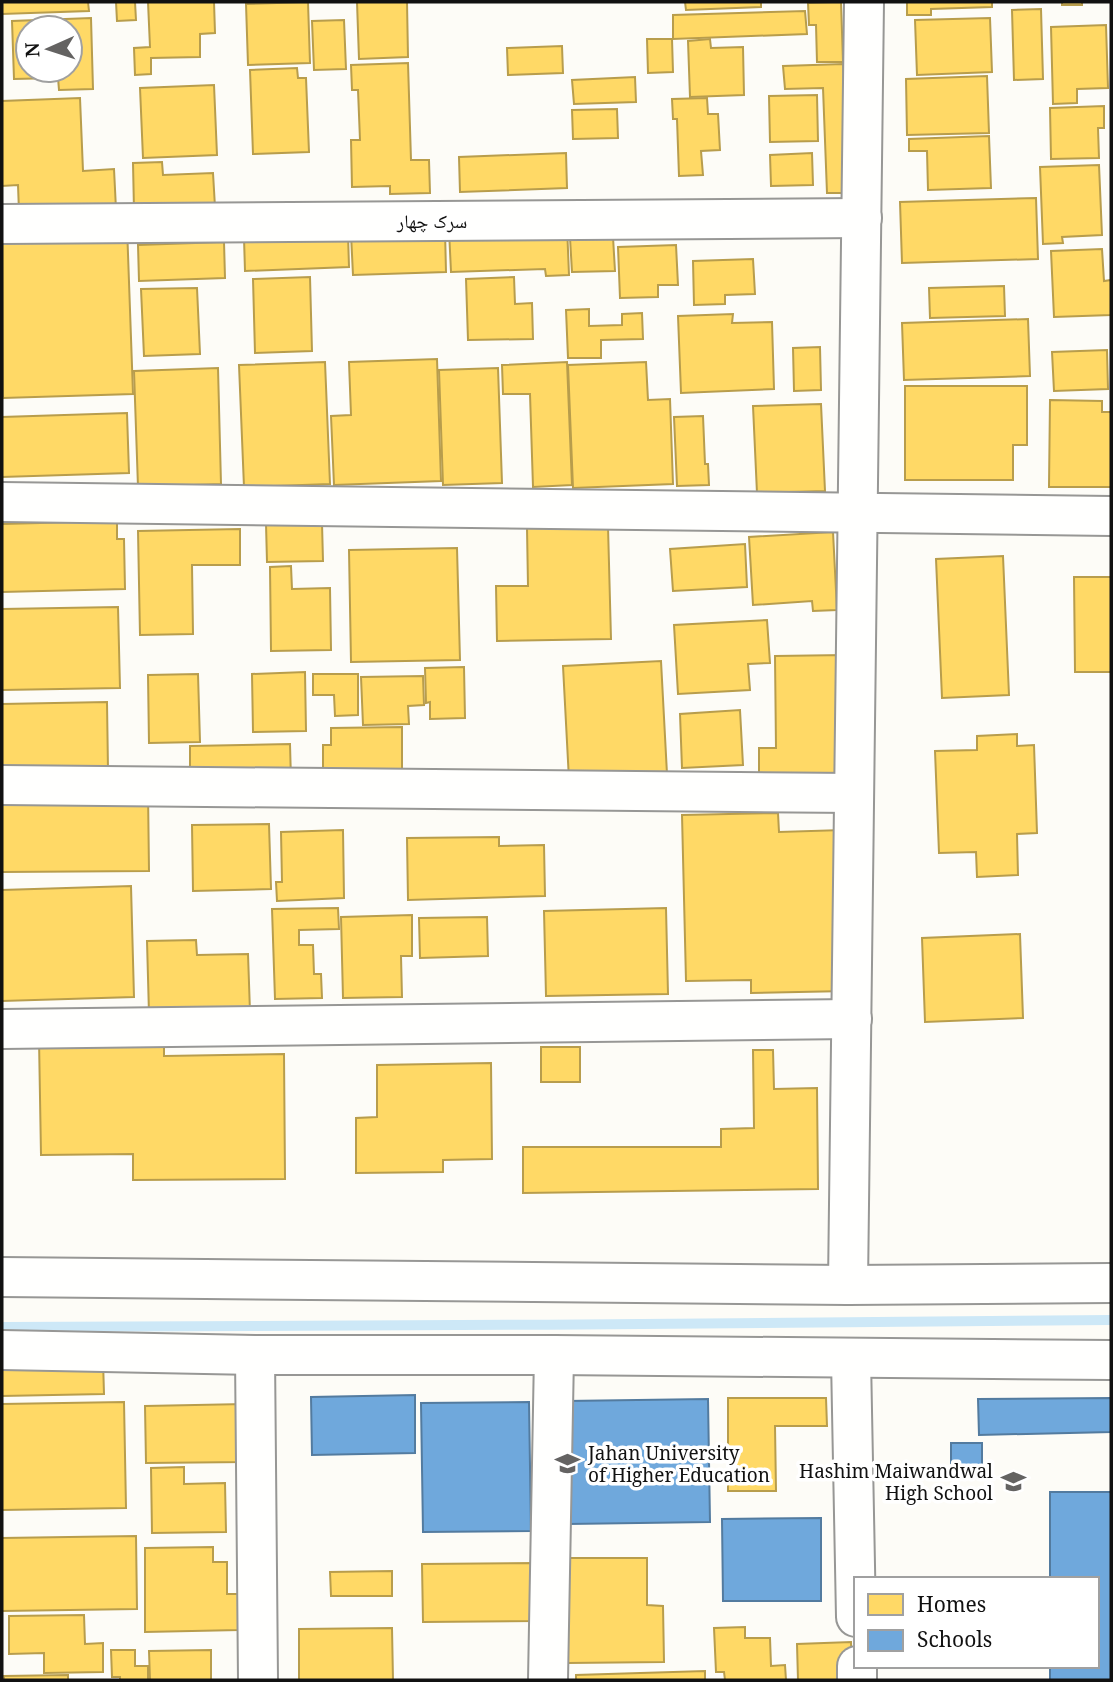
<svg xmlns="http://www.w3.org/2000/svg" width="1113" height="1682" font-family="'Noto Serif','Noto Naskh Arabic',serif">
  <rect width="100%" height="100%" fill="#fdfcf7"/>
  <g fill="#ffd966" stroke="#b89d4c" stroke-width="2" fill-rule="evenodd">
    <path d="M2,2H88L89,11L2,14Z"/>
    <path d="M116,2H135L136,20L117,21Z"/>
    <path d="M148,2H214L215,33L200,34V57L151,58V74L135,75L134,48L150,47Z"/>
    <path d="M308,2L310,63L248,65L246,4Z"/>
    <path d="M357,2H407L408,57L359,59Z"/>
    <path d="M685,2H761V7L686,10Z"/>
    <path d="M841,2L843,62H817L816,25H809L808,3Z"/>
    <path d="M907,2H992V7L931,9V15H907Z"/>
    <rect x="1062" y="2" width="20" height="3"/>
    <path d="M1041,9L1043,79L1014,80L1012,10Z"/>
    <path d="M805,11L807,34L673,39V15Z"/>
    <path d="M91,18L93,89L59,90L58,78L14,79L12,21ZM28,28H70V70H28Z"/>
    <path d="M990,18L992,72L917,75L915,20Z"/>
    <path d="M344,20L346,69L314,70L312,21Z"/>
    <path d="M1106,25L1108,88L1077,89V103L1053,104L1051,27Z"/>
    <path d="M647,39H672L673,72L648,73Z"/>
    <path d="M710,39L711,48L743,47L744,95L690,97L688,41Z"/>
    <path d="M562,46L563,73L508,75L507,48Z"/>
    <path d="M408,63L411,160H429L430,193L390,194V186L352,187L351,140H360L358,90H352L351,65Z"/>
    <path d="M843,64L847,193H827L823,88L785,89L783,66Z"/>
    <path d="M297,68L298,78H306L309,152L253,154L250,70Z"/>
    <path d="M987,76L989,133L907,135L906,79Z"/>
    <path d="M635,77L636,102L574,104L572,80Z"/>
    <path d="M214,85L217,155L143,158L140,88Z"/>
    <path d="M817,95L818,141L770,142L769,96Z"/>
    <path d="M80,98L83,171L114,169L116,209L19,212L18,185L2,186V101Z"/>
    <path d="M707,98L708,114H718L720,150L701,151L703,175L679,176L677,119H673L672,99Z"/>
    <path d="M1104,106V128H1098L1099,158L1051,159L1050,108Z"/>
    <path d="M617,109L618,138L573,139L572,110Z"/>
    <path d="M989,136L991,188L928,190L927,151H909V139Z"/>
    <path d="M566,153L567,188L460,192L459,157Z"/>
    <path d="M812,153L813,185L771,186L770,155Z"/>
    <path d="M162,162L163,175L213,173L215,207L134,210L133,163Z"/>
    <path d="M1099,165L1102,235L1062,237L1063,243L1043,244L1040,167Z"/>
    <path d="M1036,198L1038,259L902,263L900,202Z"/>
    <path d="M127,226L133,394L3,398L2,230Z"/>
    <path d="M567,226L569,275L546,276L545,269L451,272L449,230Z"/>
    <path d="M445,230L446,272L353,275L351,234Z"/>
    <path d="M348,234L349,267L245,271L244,238Z"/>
    <path d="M613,237L615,271L572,272L570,238Z"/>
    <path d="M224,242L225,278L139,281L138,245Z"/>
    <path d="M676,245L678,285H658V297L620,298L618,247Z"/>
    <path d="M1102,249L1104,281L1111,280V315L1054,317L1051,251Z"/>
    <path d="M753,259L755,294L725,295V304L694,305L693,261Z"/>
    <path d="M310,277L312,351L255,353L253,279Z"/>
    <path d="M514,277L515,304L532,303L533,339L468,340L466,279Z"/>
    <path d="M1004,286L1005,316L930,318L929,288Z"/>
    <path d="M197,288L200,354L144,356L141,289Z"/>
    <path d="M589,309V326L622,325V314L642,313L643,339L601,340V358H568L566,310Z"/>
    <path d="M733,314L732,323L772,322L774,389L681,393L678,316Z"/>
    <path d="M1028,319L1030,376L904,380L902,323Z"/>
    <path d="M820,347L821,390L794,391L793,348Z"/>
    <path d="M1107,350L1108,389L1054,391L1052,352Z"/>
    <path d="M437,359L441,481L334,485L331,416L351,415L349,362Z"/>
    <path d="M325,362L330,484L244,487L239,365Z"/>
    <path d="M567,362L572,485L533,487L530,394H503L502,365Z"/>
    <path d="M646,362L648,400L670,399L673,484L573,488L568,365Z"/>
    <path d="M218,368L221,484L138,487L134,371Z"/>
    <path d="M498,368L502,483L443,485L439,370Z"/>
    <path d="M905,386H1027V445H1013V480H905Z"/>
    <path d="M1050,400L1102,401V412H1111V487H1049Z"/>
    <path d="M821,404L825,491L757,493L753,406Z"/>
    <path d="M127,413L129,473L2,477V417Z"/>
    <path d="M703,416L705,464H708L709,485L677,486L674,417Z"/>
    <path d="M117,521V539H124L125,589L2,592V524Z"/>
    <path d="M322,523L323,561L267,562L266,524Z"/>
    <path d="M608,526L611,639L497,641L496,586H528L527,528Z"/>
    <path d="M240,529V565H192L193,634L140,635L138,531Z"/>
    <path d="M833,532L837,610L813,611L812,601L753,605L749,537Z"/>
    <path d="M745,544L747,587L673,591L670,549Z"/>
    <path d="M457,548L460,660L351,662L349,550Z"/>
    <path d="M1003,556L1009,695L942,698L936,559Z"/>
    <path d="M291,566L292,589L330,588L331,650L271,651L270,567Z"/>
    <path d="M1074,577H1111V672H1075Z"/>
    <path d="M118,607L120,688L2,690V609Z"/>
    <path d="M767,620L770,663L748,664L750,690L678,694L674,625Z"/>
    <path d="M845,655L846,778H759V748H776L775,656Z"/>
    <path d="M661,661L667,774L569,780L563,666Z"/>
    <path d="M464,667L465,718L430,719V702L426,703L425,668Z"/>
    <path d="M305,672L306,731L253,732L252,674Z"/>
    <path d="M198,674L200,742L149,743L148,675Z"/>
    <path d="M313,674H358V715L335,716L334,695H313Z"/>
    <path d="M423,676L424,705L408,706L409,724L363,725L361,677Z"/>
    <path d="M107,702L108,770L2,772V704Z"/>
    <path d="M740,710L743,765L682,768L680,714Z"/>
    <path d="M402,727V777L323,778V745H331V728Z"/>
    <path d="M1017,734V746L1034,745L1037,833L1017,834L1018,875L977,877L976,852L939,853L935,751L977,750V736Z"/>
    <path d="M290,744L291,780L190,782V746Z"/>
    <path d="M148,791L149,871L2,872V793Z"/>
    <path d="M778,813L779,832L843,830L847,991L751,993V980L686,981L682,815Z"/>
    <path d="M269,824L271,889L193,891L192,825Z"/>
    <path d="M343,830L344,898L277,901L276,882H282L281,832Z"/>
    <path d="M499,837V846L544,845L545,896L408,900L407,838Z"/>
    <path d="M131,886L134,997L2,1001V890Z"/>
    <path d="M338,908L339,929L299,930V945H313L314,974H321L322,998L275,999L272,909Z"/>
    <path d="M666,908L668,994L546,996L544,911Z"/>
    <path d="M412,915V956H401L402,997L343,998L341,917Z"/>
    <path d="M487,917L488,956L420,958L419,918Z"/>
    <path d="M1020,934L1023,1018L925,1022L922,938Z"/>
    <path d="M196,940L197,955L248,954L250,1012L149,1014L147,941Z"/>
    <path d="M164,1037V1056L284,1054L285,1179L133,1180V1154L41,1155L39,1039Z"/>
    <rect x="541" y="1047" width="39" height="35"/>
    <path d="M753,1050H773L774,1089L817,1088L818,1189L523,1193V1147H721V1129L754,1128Z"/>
    <path d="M491,1063L492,1159L443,1160V1172L356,1173V1118L377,1117V1065Z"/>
    <path d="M103,1360L104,1394L2,1396V1362Z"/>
    <path d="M728,1398H826L827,1426H775L776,1491H728Z"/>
    <path d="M124,1402L126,1508L2,1510V1404Z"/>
    <path d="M245,1404L246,1462L146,1463L145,1406Z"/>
    <path d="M184,1467V1484L225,1483L226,1532L152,1533L151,1468Z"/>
    <path d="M136,1536L137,1609L2,1611V1538Z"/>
    <path d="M213,1547V1562H227V1594H239V1630L145,1632V1548Z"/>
    <path d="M567,1558H647V1605L663,1606L664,1662L568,1663Z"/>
    <path d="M536,1563V1621L423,1622L422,1564Z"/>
    <path d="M392,1571V1596H331L330,1572Z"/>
    <path d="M84,1615L85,1644L103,1643V1672L44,1673V1653L9,1654V1616Z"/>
    <path d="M745,1627V1638H770L771,1666L785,1665L786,1680H725L724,1672H716L714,1628Z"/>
    <path d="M392,1628L393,1680H299V1629Z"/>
    <path d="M851,1642L852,1680H798L797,1644Z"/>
    <path d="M111,1650H135V1666H148V1680H120V1677H112Z"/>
    <path d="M211,1650V1680H150L149,1651Z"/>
    <path d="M705,1671V1680H576V1675Z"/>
    <path d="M68,1675V1680H4V1676Z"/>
  </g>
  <g fill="#6fa8dc" stroke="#537b9f" stroke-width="2">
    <path d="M415,1395V1453L312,1455L311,1397Z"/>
    <path d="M1111,1398V1432L979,1435L978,1399Z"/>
    <path d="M708,1399L710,1522L568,1524L566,1401Z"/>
    <path d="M529,1402L531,1531L423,1532L421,1403Z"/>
    <rect x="951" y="1443" width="31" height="31"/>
    <path d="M1050,1492H1111V1680H1050V1666H1097V1579H1050Z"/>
    <path d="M821,1518V1601H723L722,1519Z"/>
  </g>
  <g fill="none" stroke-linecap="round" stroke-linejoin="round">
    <path stroke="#cde8f7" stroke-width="10" d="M2,1327C372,1328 741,1322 1111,1320"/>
    <defs>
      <g id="street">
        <path d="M2,224L862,218"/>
        <path d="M2,502L1111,516"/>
        <path d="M2,785L854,793"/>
        <path d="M2,1029L852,1019"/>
        <path d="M2,1277L848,1285L1111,1283"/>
        <path d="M848,1285L864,2"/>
        <path d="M2,1350L255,1355H554L1111,1360"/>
        <path d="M255,1355L258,1680"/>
        <path d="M851,1359L856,1617"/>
        <path d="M857,1666V1680"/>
        <path d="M548,1680L554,1355"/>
      </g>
    </defs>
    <use href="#street" stroke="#979795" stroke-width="42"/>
    <use href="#street" stroke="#fffffe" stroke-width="38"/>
  </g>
  <defs>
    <symbol id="university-bare" viewBox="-9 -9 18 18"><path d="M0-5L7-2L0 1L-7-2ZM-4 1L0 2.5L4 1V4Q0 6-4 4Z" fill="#646362" stroke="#fff" stroke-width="2.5" paint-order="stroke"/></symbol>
    <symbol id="school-bare" viewBox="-9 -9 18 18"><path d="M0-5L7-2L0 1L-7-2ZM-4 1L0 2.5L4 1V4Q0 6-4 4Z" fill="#646362" stroke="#fff" stroke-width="2.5" paint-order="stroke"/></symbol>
  </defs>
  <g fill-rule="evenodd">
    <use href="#university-bare" x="550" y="1446" width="35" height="35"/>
    <use href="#school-bare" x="996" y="1464" width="35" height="35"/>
  </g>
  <g text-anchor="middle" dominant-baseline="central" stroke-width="7" stroke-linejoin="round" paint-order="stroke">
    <g font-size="19" fill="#111" stroke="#fff">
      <text x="432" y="221">سرک چهار</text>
    </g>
    <g font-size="19" fill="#111" stroke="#fff" text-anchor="start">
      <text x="588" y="1453">Jahan University<tspan x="588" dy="22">of Higher Education</tspan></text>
      <text x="993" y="1471" text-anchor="end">Hashim Maiwandwal<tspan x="993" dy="22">High School</tspan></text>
    </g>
  </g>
  <rect width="1113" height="1682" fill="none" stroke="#111111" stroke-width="7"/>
  <rect x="854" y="1577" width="245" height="91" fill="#ffffff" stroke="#a0a0a0" stroke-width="2"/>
  <rect x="868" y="1594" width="35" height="21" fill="#ffd966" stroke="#a0a0a0" stroke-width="2"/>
  <text x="917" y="1612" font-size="21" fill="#111111">Homes</text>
  <rect x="868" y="1630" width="35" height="21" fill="#6fa8dc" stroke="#a0a0a0" stroke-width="2"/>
  <text x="917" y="1647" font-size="21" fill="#111111">Schools</text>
  <g transform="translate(49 49) rotate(267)"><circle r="33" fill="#ffffff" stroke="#a0a0a0" stroke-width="2"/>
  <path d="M0-5L12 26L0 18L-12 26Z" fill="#646362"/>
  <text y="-10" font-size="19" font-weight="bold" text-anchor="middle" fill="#111111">N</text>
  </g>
</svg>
